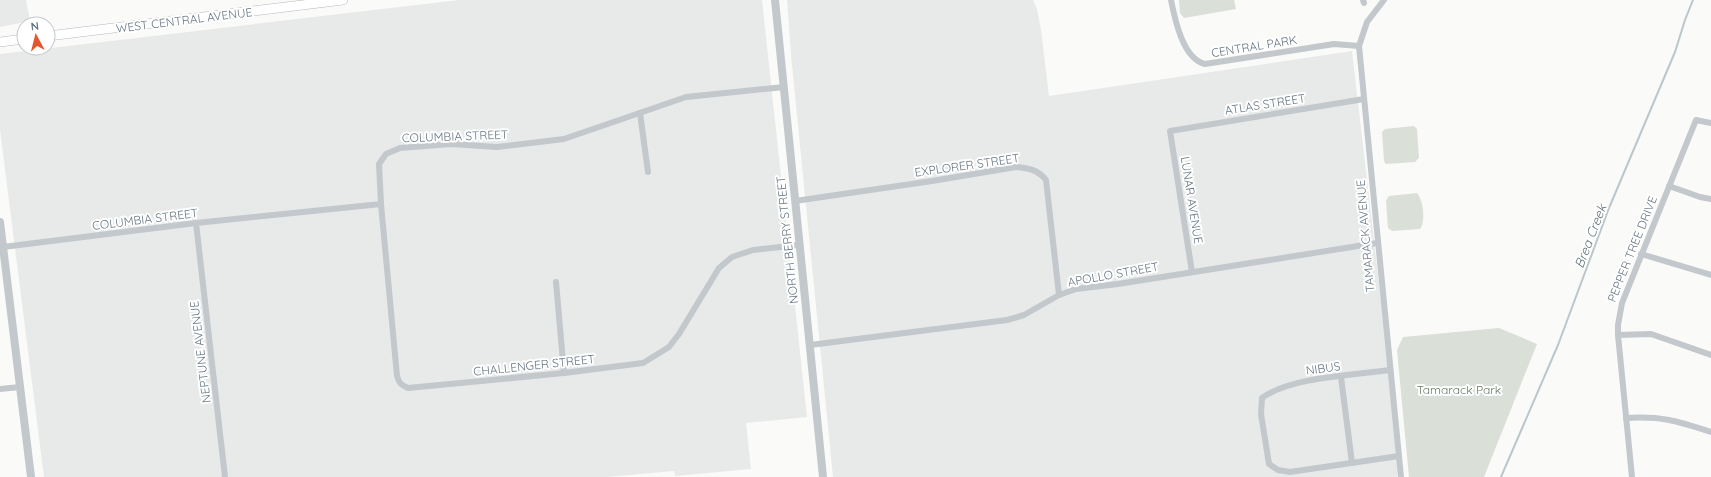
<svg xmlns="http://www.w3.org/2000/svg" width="1711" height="477" font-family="Quicksand,sans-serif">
  <rect width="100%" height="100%" fill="#fafaf8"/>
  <g fill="#e8e9e9">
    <path d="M0,0H26L30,21L0,27Z"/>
    <path d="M459,0H762L807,417L746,423L751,469L675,476L674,471L607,477H44L0,130V54Z"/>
    <path d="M787,0H1033L1037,9L1041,30L1049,96L1352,51L1399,456L1397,477H833L791,55Z"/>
  </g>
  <g fill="#dadfd7">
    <path d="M1179,0H1234L1236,9L1184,18L1180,13Z"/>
    <path d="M1414,126L1417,129L1419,158L1415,162L1386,164L1384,161L1382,132L1385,129Z"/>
    <path d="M1417,193C1423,200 1426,221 1420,229L1392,231L1388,228L1386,201L1389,196Z"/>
    <path d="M1499,328L1537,344L1484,477H1409L1397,350L1403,337Z"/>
  </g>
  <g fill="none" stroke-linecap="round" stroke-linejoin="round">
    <path stroke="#bbc7cb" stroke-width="2" d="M1501,477L1558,345L1609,208L1675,52L1685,20L1693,0"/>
    <defs>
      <g id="secondary">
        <path d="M48,36L343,0"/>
        <path d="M0,42L24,39"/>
      </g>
    </defs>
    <use href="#secondary" stroke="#b3babf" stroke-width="10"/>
    <g stroke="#c3c8cc" stroke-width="6">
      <path d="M1171,0C1175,20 1183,59 1205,64L1334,44L1359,46"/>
      <path d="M1363,0L1364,3"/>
      <path d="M1384,0L1367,22L1359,46L1401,477"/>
      <path d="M640,113L648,172"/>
      <path d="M1669,186L1700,197L1711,199"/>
      <path d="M795,201L932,181L1016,167C1029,168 1038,170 1046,180L1059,295"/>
      <path d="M381,204L397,376C399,383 401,385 408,388L564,373L643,363L669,347L679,334L719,268L732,257L753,250L799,245"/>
      <path d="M196,223L225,477"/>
      <path d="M3,247L196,223L381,204L379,164L386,154L400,148L451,144L497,147L564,139L686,97L784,87"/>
      <path d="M1641,254L1711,275"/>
      <path d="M1192,272L1170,131L1364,99"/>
      <path d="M556,282L564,373"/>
      <path d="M1618,335L1651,334L1711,355"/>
      <path d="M810,345L1007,320L1024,315L1059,295L1076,289L1118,284L1377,243"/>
      <path d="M1390,370C1355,375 1290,377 1262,398L1261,414L1269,464L1278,470L1290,472L1399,456"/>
      <path d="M1341,377L1352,463"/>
      <path d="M0,389L20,387"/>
      <path d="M1626,418C1662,416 1677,421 1711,432"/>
      <path d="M1632,477L1618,335V325L1622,303L1696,120L1711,123"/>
    </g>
    <g stroke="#c3c8cc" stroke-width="8">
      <path d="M775,0L823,477"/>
      <path d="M0,222L31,477"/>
    </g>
    <use href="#secondary" stroke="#fff" stroke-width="9"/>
  </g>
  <g text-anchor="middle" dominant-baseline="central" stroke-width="4" stroke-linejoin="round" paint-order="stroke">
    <g font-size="12" fill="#657683" stroke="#fff">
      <text transform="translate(184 20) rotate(-7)">WEST CENTRAL AVENUE</text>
      <text transform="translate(1254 46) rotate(-9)">CENTRAL PARK</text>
      <text transform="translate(1265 104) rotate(-9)">ATLAS STREET</text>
      <text transform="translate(455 136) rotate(-2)">COLUMBIA STREET</text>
      <text transform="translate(967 165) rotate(-8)">EXPLORER STREET</text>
      <text transform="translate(1192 200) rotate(81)">LUNAR AVENUE</text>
      <text transform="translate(145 219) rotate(-7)">COLUMBIA STREET</text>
      <text transform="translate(1365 236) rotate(-95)">TAMARACK AVENUE</text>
      <text transform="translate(787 240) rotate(-96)">NORTH BERRY STREET</text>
      <text transform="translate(1632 249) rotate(-68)">PEPPER TREE DRIVE</text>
      <text transform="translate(1113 274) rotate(-10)">APOLLO STREET</text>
      <text transform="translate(200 352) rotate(-97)">NEPTUNE AVENUE</text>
      <text transform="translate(534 365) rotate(-6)">CHALLENGER STREET</text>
      <text transform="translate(1323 368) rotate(-8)">NIBUS</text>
    </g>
    <g font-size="12" fill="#687a64" stroke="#fff">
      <text x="1459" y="389">Tamarack Park</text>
    </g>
    <g font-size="13" font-style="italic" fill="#60757c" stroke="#fff">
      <text transform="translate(1590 236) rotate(-69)">Brea Creek</text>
    </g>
  </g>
  <g transform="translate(36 36) rotate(353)"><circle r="19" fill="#ffffff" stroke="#c1c8cd"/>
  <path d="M0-3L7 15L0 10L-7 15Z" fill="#e4572e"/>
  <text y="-6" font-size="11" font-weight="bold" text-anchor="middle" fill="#657683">N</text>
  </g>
</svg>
